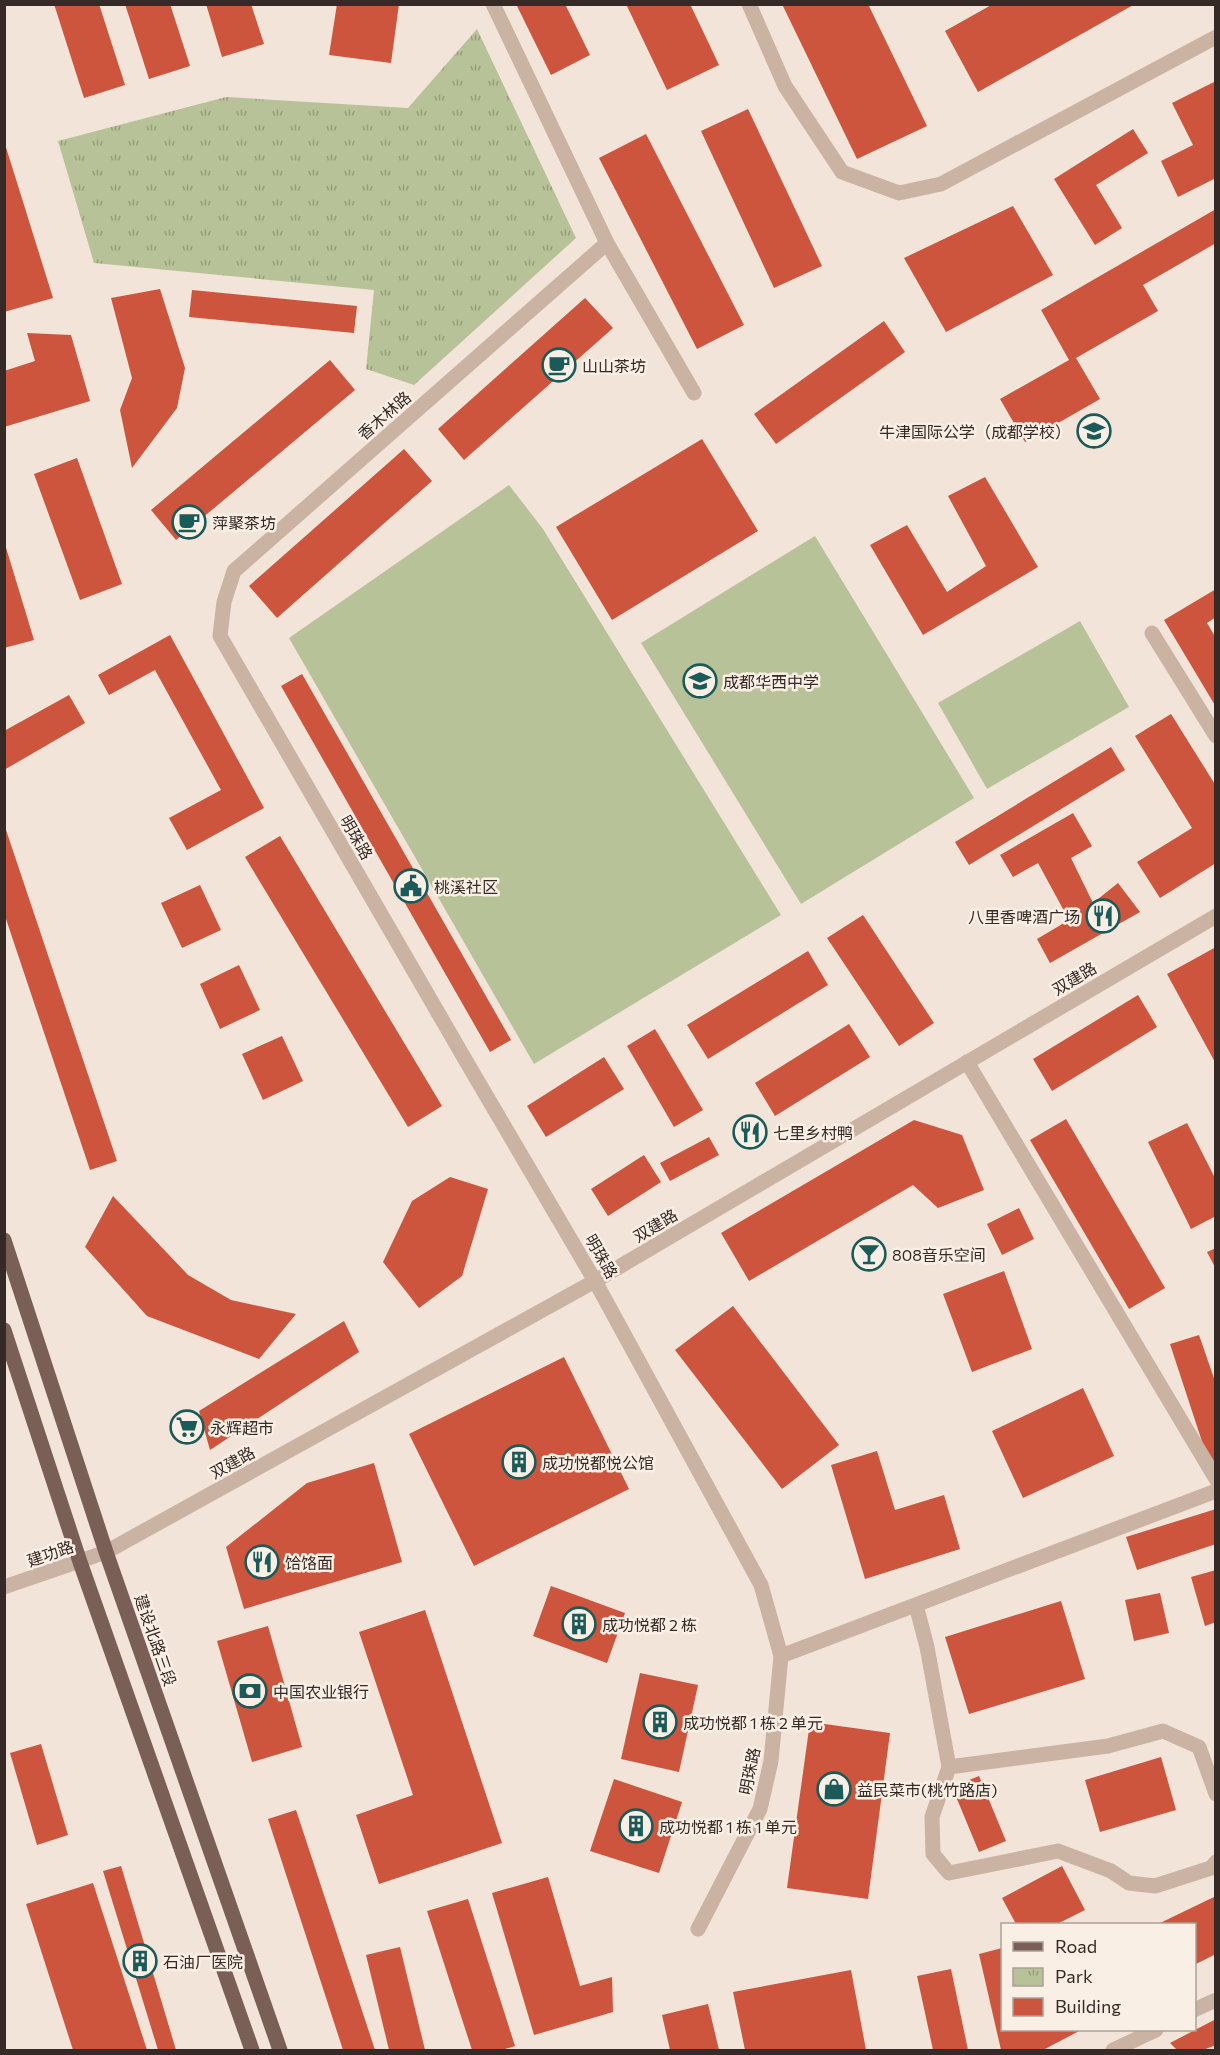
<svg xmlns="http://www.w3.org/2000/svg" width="1220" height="2055" font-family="Commissioner,'Noto Sans SC',sans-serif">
  <defs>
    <pattern id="park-tufts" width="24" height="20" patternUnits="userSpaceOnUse" patternTransform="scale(1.5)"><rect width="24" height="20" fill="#b8c298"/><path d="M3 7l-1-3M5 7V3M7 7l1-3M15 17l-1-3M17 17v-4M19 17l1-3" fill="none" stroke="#969e7c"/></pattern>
  </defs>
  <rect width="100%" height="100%" fill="#f3e4d9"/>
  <path fill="url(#park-tufts)" d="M477,29L576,238L414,385L366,369L374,290L94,263L58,141L226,97L408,108Z"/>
  <g fill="#b8c298">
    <path d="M509,485L543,529L781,915L534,1064L289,638Z"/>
    <path d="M815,536L974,798L801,904L641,643Z"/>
    <path d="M1080,621L1129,707L987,789L938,703Z"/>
  </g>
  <g fill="#cd543d">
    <path d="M54,4H99L125,85L84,98Z"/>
    <path d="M125,4H170L190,66L149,79Z"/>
    <path d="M206,4H251L264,44L222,57Z"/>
    <path d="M337,4H399L391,63L329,55Z"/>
    <path d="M516,4H565L590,55L551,75Z"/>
    <path d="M626,4H690L719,65L667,90Z"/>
    <path d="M782,4H868L927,126L857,159Z"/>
    <path d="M993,4H1135L978,92L945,31Z"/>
    <path d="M1216,81V178L1178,197L1161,161L1193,145L1172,103Z"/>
    <path d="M748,109L822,266L774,288L701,131Z"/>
    <path d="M1133,129L1148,153L1096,185L1122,228L1095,245L1054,179Z"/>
    <path d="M646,134L744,325L697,349L599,158Z"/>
    <path d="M4,141L53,298L4,312Z"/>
    <path d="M1013,206L1053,275L946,332L904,258Z"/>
    <path d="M1216,209V243L1143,285L1158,311L1076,358L1100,399L1025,442L1000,399L1069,360L1041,310Z"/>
    <path d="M160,289L185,368L177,408L132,468L120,410L132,378L111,298Z"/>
    <path d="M192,290L357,306L354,333L189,317Z"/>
    <path d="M585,298L613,328L464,460L438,429Z"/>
    <path d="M884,321L905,352L776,444L754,414Z"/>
    <path d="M27,333L71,335L90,401L4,427V371L35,361Z"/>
    <path d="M330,360L355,390L176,540L151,510Z"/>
    <path d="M702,439L758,531L612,620L556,527Z"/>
    <path d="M404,449L432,481L277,618L249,586Z"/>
    <path d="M77,458L122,584L80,600L34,474Z"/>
    <path d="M985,477L1038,567L923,635L870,545L907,525L947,592L986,566L948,496Z"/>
    <path d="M4,541L34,640L4,648Z"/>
    <path d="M1216,589V617L1207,623L1216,638V707L1164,620Z"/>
    <path d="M170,635L264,808L187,850L169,818L221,790L155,670L109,695L98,675Z"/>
    <path d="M302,674L511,1040L490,1052L281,686Z"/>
    <path d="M69,695L85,723L4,770V731Z"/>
    <path d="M1171,714L1216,786V863L1160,898L1137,862L1192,828L1135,736Z"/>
    <path d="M1111,747L1125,770L969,865L955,842Z"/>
    <path d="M1073,813L1092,846L1071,858L1093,903L1118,883L1140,912L1050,963L1037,939L1069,920L1038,863L1013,877L1000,855Z"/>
    <path d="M4,824L117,1161L90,1170L4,913Z"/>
    <path d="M280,836L442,1106L408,1127L245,857Z"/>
    <path d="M200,885L221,930L182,948L161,903Z"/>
    <path d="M863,915L934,1023L899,1046L827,938Z"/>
    <path d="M1216,947V1064L1167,974Z"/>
    <path d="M808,951L828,985L708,1059L687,1025Z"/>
    <path d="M239,965L260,1010L220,1029L200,984Z"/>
    <path d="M1138,995L1157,1027L1052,1091L1033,1059Z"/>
    <path d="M849,1024L870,1057L775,1116L755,1083Z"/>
    <path d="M655,1029L703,1110L674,1127L627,1046Z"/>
    <path d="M282,1036L303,1081L263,1100L242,1054Z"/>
    <path d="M604,1057L624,1089L546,1137L527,1106Z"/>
    <path d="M1066,1119L1165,1288L1129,1309L1030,1140Z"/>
    <path d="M914,1120L962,1135L984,1190L938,1208L913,1185L749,1281L721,1233Z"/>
    <path d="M1187,1123L1216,1180V1216L1191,1229L1148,1142Z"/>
    <path d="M709,1137L719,1155L670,1181L660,1163Z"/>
    <path d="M644,1155L661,1182L608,1216L591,1189Z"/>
    <path d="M450,1177L488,1189L462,1276L419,1308L383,1262L412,1201Z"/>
    <path d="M113,1196L188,1275L231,1300L296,1314L259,1359L147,1316L85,1247Z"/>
    <path d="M1019,1208L1034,1239L1002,1255L987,1224Z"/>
    <path d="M1216,1248V1269L1207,1252Z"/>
    <path d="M1004,1271L1032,1349L972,1372L943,1294Z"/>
    <path d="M733,1306L839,1445L782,1489L675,1350Z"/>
    <path d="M344,1321L359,1352L210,1450L199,1411Z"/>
    <path d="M1199,1335L1216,1384V1468L1211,1469L1170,1344Z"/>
    <path d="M564,1357L629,1489L474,1566L409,1434Z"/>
    <path d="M1083,1388L1114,1456L1023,1498L992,1431Z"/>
    <path d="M877,1451L895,1510L944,1495L960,1549L865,1579L831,1465Z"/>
    <path d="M374,1463L402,1562L244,1609L226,1547L307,1483Z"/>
    <path d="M1216,1509V1544L1137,1570L1126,1537Z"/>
    <path d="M1216,1570V1622L1205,1626L1191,1577Z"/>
    <path d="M551,1586L625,1613L607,1663L533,1636Z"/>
    <path d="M1160,1593L1169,1633L1134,1641L1125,1600Z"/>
    <path d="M1061,1601L1085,1679L969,1714L945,1637Z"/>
    <path d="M425,1610L502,1843L379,1884L356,1815L413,1795L359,1632Z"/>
    <path d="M268,1626L302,1747L252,1762L217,1641Z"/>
    <path d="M640,1673L698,1685L679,1772L621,1759Z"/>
    <path d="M810,1722L890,1733L868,1899L787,1888Z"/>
    <path d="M41,1744L68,1835L37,1845L10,1753Z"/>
    <path d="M1161,1757L1176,1810L1100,1832L1085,1780Z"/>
    <path d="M979,1776L1006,1841L979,1852L952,1787Z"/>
    <path d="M614,1779L682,1802L659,1873L590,1851Z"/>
    <path d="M296,1810L375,2050H343L268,1819Z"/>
    <path d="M121,1866L176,2050H158L103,1871Z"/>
    <path d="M1062,1866L1085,1910L1057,1924H1016L1002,1898Z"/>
    <path d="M548,1877L580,1986L612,1977L613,2012L534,2035L492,1893Z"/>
    <path d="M93,1883L147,2050H73L26,1904Z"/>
    <path d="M1216,1896V1954L1194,1965V1924H1158Z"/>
    <path d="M468,1899L515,2046L502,2050H472L427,1911Z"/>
    <path d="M400,1947L425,2050H389L366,1955Z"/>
    <path d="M1002,1948V2030H1081L1043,2050H1001L979,1954Z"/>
    <path d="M951,1969L968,2050H933L917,1976Z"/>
    <path d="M851,1970L866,2050H745L733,1992Z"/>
    <path d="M708,2004L719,2050H670L662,2015Z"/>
    <path d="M1216,2019V2045L1203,2050H1177L1170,2043Z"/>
  </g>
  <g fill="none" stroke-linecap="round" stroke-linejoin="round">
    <g stroke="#cbb3a4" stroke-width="15">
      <path d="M493,4L607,243L694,393"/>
      <path d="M749,4L785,86L842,172L899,193L941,184L1216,37"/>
      <path d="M607,243L234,571L224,602L220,636L466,1061L595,1281L761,1585L781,1656L771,1761L760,1809L698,1929"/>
      <path d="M1152,633L1216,736"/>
      <path d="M967,1062L1216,1479"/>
      <path d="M4,1587L106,1552L595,1281L1216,916"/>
      <path d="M916,1605L927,1647L949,1767"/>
      <path d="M781,1656L1216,1491"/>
      <path d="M1216,1794L1199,1747L1163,1731L1108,1746L949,1767L932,1817L933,1854L949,1873L1058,1851L1111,1871L1129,1883L1155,1886L1211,1868L1216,1862"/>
      <path d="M1194,2010L1216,2000"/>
      <path d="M1113,2050L1156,2030"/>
    </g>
    <g stroke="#795f56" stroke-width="15">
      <path d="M4,1240L106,1552L280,2050"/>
      <path d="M4,1330L80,1562L252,2050"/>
    </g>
  </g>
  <defs>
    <symbol id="cafe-ring" viewBox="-11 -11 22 22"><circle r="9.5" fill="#faefe5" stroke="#1a5a59" stroke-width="1.5"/><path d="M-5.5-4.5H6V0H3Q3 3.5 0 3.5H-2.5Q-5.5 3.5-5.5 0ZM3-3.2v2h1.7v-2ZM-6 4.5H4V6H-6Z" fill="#1a5a59"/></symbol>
    <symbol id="school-ring" viewBox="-11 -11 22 22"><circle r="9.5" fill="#faefe5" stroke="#1a5a59" stroke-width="1.5"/><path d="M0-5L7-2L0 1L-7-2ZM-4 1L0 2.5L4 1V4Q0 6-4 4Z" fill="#1a5a59"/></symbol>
    <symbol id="civic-ring" viewBox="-11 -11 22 22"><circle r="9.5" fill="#faefe5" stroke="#1a5a59" stroke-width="1.5"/><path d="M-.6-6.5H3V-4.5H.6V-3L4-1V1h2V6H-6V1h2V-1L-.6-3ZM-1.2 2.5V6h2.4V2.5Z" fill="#1a5a59"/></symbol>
    <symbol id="restaurant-ring" viewBox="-11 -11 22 22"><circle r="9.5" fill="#faefe5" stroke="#1a5a59" stroke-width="1.5"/><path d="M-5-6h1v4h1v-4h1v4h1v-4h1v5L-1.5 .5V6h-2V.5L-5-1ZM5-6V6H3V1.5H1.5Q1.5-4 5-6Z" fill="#1a5a59"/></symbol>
    <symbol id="bar-ring" viewBox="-11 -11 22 22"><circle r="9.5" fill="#faefe5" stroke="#1a5a59" stroke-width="1.5"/><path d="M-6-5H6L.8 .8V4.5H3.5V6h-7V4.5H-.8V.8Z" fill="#1a5a59"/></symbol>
    <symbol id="supermarket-ring" viewBox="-11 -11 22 22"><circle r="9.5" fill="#faefe5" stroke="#1a5a59" stroke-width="1.5"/><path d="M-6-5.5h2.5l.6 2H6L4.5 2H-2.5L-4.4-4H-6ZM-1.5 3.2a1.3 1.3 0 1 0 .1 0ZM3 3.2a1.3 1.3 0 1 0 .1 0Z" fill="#1a5a59"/></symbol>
    <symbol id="building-ring" viewBox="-11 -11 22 22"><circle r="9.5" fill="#faefe5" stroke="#1a5a59" stroke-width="1.5"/><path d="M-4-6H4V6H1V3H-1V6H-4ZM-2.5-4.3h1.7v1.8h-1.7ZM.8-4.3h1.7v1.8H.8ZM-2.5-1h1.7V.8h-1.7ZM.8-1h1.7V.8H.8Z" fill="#1a5a59"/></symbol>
    <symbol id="bank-ring" viewBox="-11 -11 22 22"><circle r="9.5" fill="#faefe5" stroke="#1a5a59" stroke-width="1.5"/><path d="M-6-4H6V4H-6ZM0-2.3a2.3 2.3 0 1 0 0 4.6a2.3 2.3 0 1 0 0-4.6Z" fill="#1a5a59"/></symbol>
    <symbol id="shop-ring" viewBox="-11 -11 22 22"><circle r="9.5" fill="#faefe5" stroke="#1a5a59" stroke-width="1.5"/><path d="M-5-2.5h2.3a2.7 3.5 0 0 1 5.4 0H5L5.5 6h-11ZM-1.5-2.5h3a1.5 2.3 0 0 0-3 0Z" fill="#1a5a59"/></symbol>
  </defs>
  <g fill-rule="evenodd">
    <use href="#cafe-ring" x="540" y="346" width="38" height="38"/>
    <use href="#school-ring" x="1075" y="412" width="38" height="38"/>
    <use href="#cafe-ring" x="170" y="503" width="38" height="38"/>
    <use href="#school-ring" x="681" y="662" width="38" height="38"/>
    <use href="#civic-ring" x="392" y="867" width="38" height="38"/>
    <use href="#restaurant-ring" x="1084" y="897" width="38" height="38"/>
    <use href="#restaurant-ring" x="731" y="1113" width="38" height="38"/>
    <use href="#bar-ring" x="850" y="1235" width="38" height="38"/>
    <use href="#supermarket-ring" x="168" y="1408" width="38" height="38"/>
    <use href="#building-ring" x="500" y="1443" width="38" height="38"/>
    <use href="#restaurant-ring" x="243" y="1543" width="38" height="38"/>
    <use href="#building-ring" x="560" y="1605" width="38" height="38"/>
    <use href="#bank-ring" x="231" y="1672" width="38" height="38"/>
    <use href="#building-ring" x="641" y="1703" width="38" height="38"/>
    <use href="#shop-ring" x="815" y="1770" width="38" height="38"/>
    <use href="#building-ring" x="617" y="1807" width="38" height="38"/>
    <use href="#building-ring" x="121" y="1942" width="38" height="38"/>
  </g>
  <g text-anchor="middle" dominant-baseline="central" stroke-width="5" stroke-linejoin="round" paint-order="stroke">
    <g font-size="16" fill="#362a26" stroke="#faefe5" text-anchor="start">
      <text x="582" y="365">山山茶坊</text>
      <text x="1071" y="431" text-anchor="end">牛津国际公学（成都学校）</text>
      <text x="212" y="522">萍聚茶坊</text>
      <text x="723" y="681">成都华西中学</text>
      <text x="434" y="886">桃溪社区</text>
      <text x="1080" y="916" text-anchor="end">八里香啤酒广场</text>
      <text x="773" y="1132">七里乡村鸭</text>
      <text x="892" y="1254">808音乐空间</text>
      <text x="210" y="1427">永辉超市</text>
      <text x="542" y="1462">成功悦都悦公馆</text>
      <text x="285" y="1562">饸饹面</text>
      <text x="602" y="1624">成功悦都 2 栋</text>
      <text x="273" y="1691">中国农业银行</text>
      <text x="683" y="1722">成功悦都 1 栋 2 单元</text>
      <text x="857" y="1789">益民菜市(桃竹路店)</text>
      <text x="659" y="1826">成功悦都 1 栋 1 单元</text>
      <text x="163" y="1961">石油厂医院</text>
    </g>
    <g font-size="16" fill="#362a26" stroke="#faefe5">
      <text transform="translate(384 415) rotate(-41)">香木林路</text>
      <text transform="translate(357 837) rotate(60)">明珠路</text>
      <text transform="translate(1074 978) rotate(-31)">双建路</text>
      <text transform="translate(655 1225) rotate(-31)">双建路</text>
      <text transform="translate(602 1256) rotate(60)">明珠路</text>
      <text transform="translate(232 1462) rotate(-29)">双建路</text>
      <text transform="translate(50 1553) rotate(-19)">建功路</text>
      <text transform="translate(156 1640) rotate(71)">建设北路三段</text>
      <text transform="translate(749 1771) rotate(-79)">明珠路</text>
    </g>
  </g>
  <rect width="1220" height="2055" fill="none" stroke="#362a26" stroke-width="12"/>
  <rect x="1001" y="1923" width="195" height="108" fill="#faefe5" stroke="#aca099" stroke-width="1.5"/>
  <rect x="1013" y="1942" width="30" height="9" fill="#795f56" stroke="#aca099" stroke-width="1.5"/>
  <text x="1055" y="1953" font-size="18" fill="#362a26">Road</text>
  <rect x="1013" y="1968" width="30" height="18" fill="url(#park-tufts)" stroke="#aca099" stroke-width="1.5"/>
  <text x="1055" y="1983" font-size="18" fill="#362a26">Park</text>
  <rect x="1013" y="1998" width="30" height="18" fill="#cd543d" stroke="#aca099" stroke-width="1.5"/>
  <text x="1055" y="2013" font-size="18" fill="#362a26">Building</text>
</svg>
